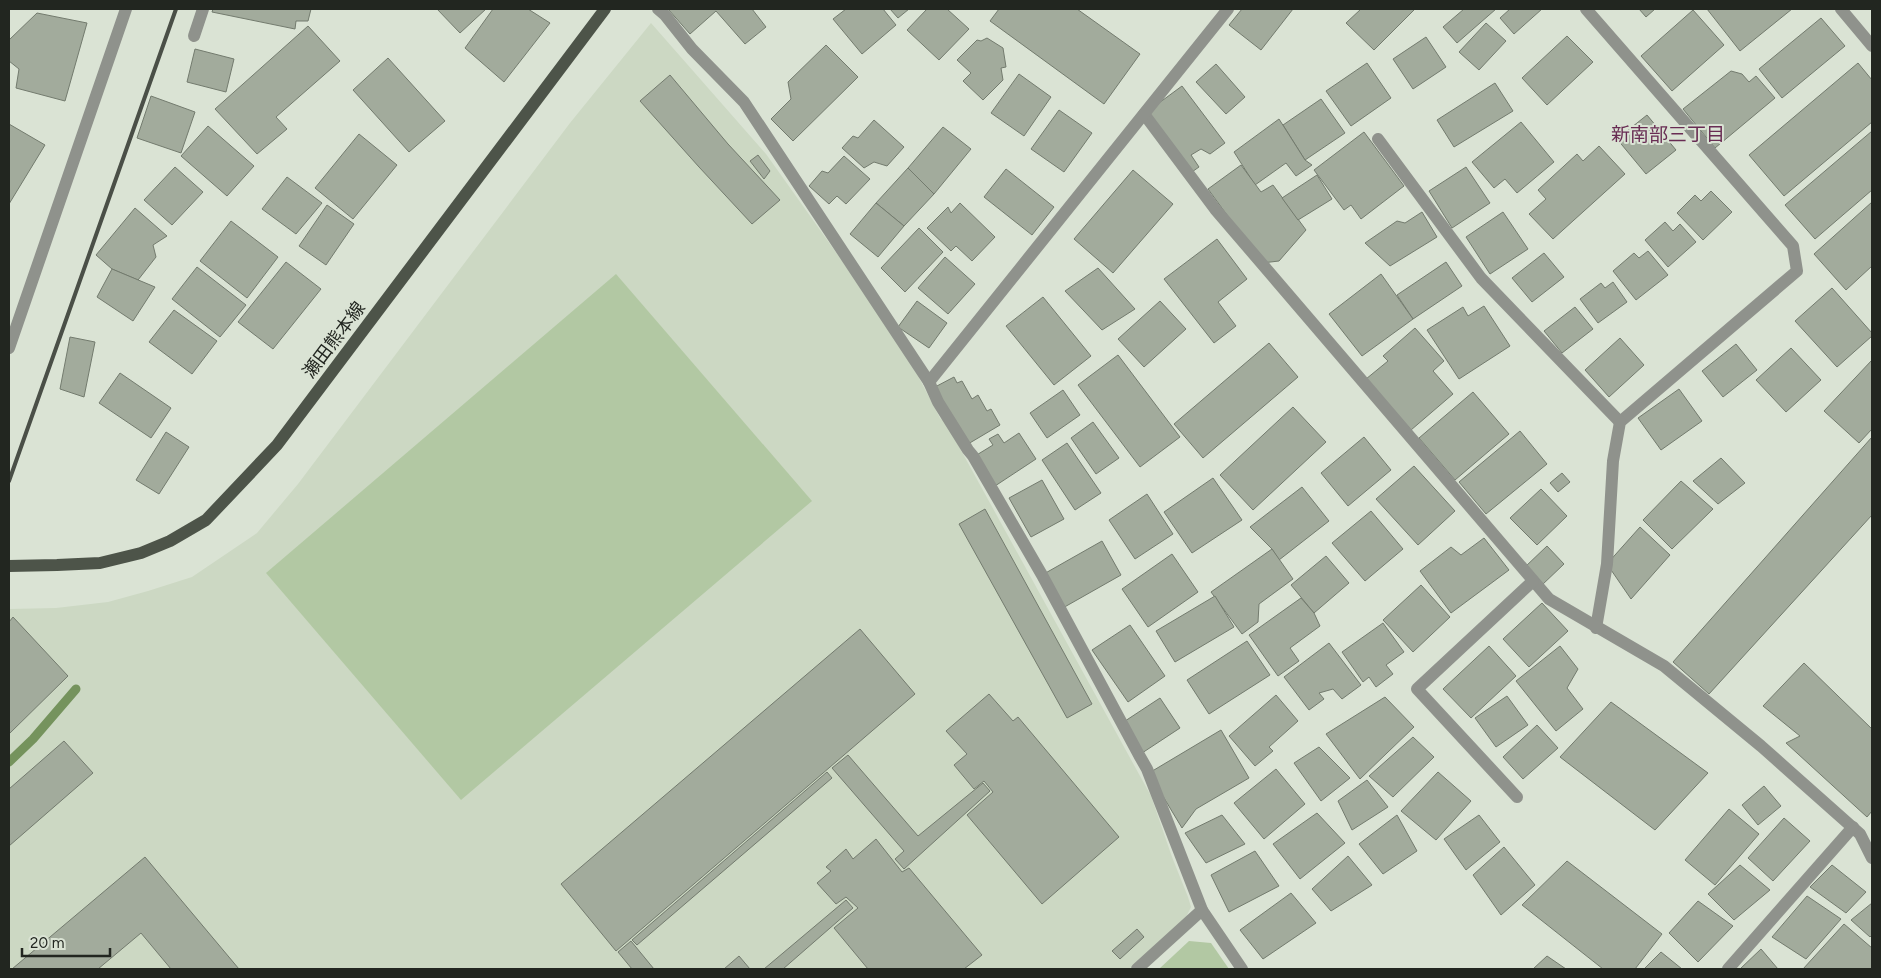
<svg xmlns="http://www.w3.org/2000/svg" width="1881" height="978" font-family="Figtree,'Noto Sans JP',sans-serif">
  <rect width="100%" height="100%" fill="#dae3d4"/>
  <path fill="#ccd8c3" d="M651,23L766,154L862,289L917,374L940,418L946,423L1151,796L1172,857L1188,897L1191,907L1184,921L1129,969H9V609L56,608L108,602L148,591L192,577L257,533L298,484L570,123Z"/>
  <g fill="#b2c8a3">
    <path d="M616,274L812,501L461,800L266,573Z"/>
    <path d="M1189,941L1211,943L1229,969H1159Z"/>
  </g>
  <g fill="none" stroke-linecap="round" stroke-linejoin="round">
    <path stroke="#75935d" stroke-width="9" d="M9,762L33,739L76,689"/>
  </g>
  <g fill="#a2ab9c" stroke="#737b6e">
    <path d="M213,9H311L308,21H296L295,29L212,12Z"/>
    <path d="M437,9H486L460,33Z"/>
    <path d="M493,9H528L550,23L504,82L465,48Z"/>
    <path d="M668,9H752L766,27L745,44L716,11L690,34Z"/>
    <path d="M846,9H883L896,25L862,54L833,19Z"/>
    <path d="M890,9H909L898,18Z"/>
    <path d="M927,9H947L969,29L939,60L907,30Z"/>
    <path d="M999,9H1077L1140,54L1104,104L990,21Z"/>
    <path d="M1242,9H1293L1261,50L1229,25Z"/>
    <path d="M1361,9H1415L1374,50L1346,23Z"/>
    <path d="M1464,9H1496L1457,43L1443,27Z"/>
    <path d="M1510,9H1542L1514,34L1500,18Z"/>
    <path d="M1639,9H1655L1646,17Z"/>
    <path d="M1707,9H1792L1740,51Z"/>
    <path d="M1693,10L1724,45L1672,91L1641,56Z"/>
    <path d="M37,13L87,23L65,101L16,88L19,69L9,61V40Z"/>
    <path d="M1821,18L1845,46L1782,98L1759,69Z"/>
    <path d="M1486,23L1506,41L1479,70L1459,52Z"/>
    <path d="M308,26L340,61L276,117L287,129L257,154L215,109Z"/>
    <path d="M1567,36L1593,62L1547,105L1522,78Z"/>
    <path d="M1426,37L1446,67L1413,89L1393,59Z"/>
    <path d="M987,38L1003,48L1006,67L1001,68L1003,80L983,100L963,81L971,73L957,60L977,40L981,41Z"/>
    <path d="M826,45L858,77L793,141L771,119L791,99L788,82Z"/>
    <path d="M195,49L234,59L226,92L187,82Z"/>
    <path d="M388,58L445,121L409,152L353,90Z"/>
    <path d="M1367,63L1391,98L1351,126L1326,91Z"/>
    <path d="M1858,63L1872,80V122L1784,196L1749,155Z"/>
    <path d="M1216,64L1245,97L1226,114L1196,82Z"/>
    <path d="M1731,71L1742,74L1749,82L1756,76L1775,98L1715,148L1683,109Z"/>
    <path d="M1019,74L1051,97L1024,136L991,113Z"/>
    <path d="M670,75L728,144L780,200L752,224L699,167L640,101Z"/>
    <path d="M1495,83L1513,111L1454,147L1437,120Z"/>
    <path d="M1182,86L1225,143L1210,154L1201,149L1191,155L1199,167L1189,174L1144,114Z"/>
    <path d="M151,96L195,112L181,153L137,138Z"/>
    <path d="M1321,99L1345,133L1305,160L1283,125Z"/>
    <path d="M1059,110L1092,133L1064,172L1031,149Z"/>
    <path d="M1647,115L1676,150L1646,174L1617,139Z"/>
    <path d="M1279,119L1305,160L1312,165L1296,176L1286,163L1255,185L1234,152Z"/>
    <path d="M874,120L904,147L887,166L874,162L864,168L842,148L853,136L858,138Z"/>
    <path d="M1521,122L1554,162L1517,193L1505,179L1494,188L1472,162Z"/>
    <path d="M9,124L45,145L9,204Z"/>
    <path d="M208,126L254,166L227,196L181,156Z"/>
    <path d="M943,127L971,149L934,194L908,168Z"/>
    <path d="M1872,131V190L1815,239L1785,205Z"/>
    <path d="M1364,132L1404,186L1361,219L1351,205L1344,210L1314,170Z"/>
    <path d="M359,134L397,165L353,219L315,188Z"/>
    <path d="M1599,146L1625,174L1553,239L1529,214L1546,199L1538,190L1577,154L1583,161Z"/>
    <path d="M758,155L770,171L764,179L750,161Z"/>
    <path d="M844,156L870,179L846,204L837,196L829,204L809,186L822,171L828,173Z"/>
    <path d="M1241,165L1261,192L1273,185L1306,230L1279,261L1262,263L1208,189Z"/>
    <path d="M175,167L203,192L172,225L144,200Z"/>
    <path d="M1466,167L1490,203L1452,228L1429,191Z"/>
    <path d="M908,168L934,194L904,226L876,203Z"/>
    <path d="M1006,169L1054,207L1032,235L984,197Z"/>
    <path d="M1133,170L1173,204L1113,273L1074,239Z"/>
    <path d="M1317,175L1332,199L1298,220L1282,198Z"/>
    <path d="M287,177L322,203L296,234L262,209Z"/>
    <path d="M1711,191L1732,212L1703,240L1677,213L1695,195L1701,201Z"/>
    <path d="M1872,202V266L1846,290L1814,254Z"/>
    <path d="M876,203L904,226L878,257L850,234Z"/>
    <path d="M960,203L995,237L972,261L956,246L951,251L927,228L948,207L951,213Z"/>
    <path d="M327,205L354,224L326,265L299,246Z"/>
    <path d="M135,208L167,236L153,245L156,257L138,280L112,269L96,255Z"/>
    <path d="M1422,212L1437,237L1390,266L1365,243L1397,221L1405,223Z"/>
    <path d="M1503,212L1528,249L1490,274L1466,237Z"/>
    <path d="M231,221L278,257L247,298L200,261Z"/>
    <path d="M1665,222L1673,231L1680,224L1696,242L1668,267L1645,240Z"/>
    <path d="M919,228L943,252L905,292L881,268Z"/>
    <path d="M1217,239L1247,279L1218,302L1236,326L1214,343L1164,279Z"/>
    <path d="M1648,251L1668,275L1636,300L1613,271L1634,253L1639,258Z"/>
    <path d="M1544,253L1564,277L1532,302L1512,278Z"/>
    <path d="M945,257L975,284L948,314L918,288Z"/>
    <path d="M286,262L321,289L273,349L238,322Z"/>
    <path d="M1446,262L1462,286L1413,319L1397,295Z"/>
    <path d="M197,267L246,305L220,337L172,299Z"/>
    <path d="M1098,268L1135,309L1102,330L1065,291Z"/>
    <path d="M112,269L155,287L133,321L97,297Z"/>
    <path d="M1381,274L1413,319L1362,356L1329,314Z"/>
    <path d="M1613,282L1627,302L1598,323L1580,299L1601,283L1605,288Z"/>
    <path d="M1832,288L1872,333V336L1837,367L1795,321Z"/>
    <path d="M1043,297L1091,356L1054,385L1006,326Z"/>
    <path d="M917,301L947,323L929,348L898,327Z"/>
    <path d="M1160,301L1186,329L1144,367L1118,339Z"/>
    <path d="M1484,306L1510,346L1459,379L1427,330L1463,307L1468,316Z"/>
    <path d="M1575,307L1593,329L1562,353L1544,331Z"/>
    <path d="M174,310L217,341L192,374L149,342Z"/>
    <path d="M1415,328L1444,361L1433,371L1453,394L1411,430L1366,379L1388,361L1383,356Z"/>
    <path d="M70,337L95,342L84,397L60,389Z"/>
    <path d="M1620,338L1644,365L1609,397L1585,370Z"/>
    <path d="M1269,343L1298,377L1203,458L1174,424Z"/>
    <path d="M1736,344L1757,370L1723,397L1702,371Z"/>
    <path d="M1791,348L1821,380L1786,412L1756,380Z"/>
    <path d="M1118,355L1180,437L1140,467L1078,385Z"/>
    <path d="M1872,360V429L1859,443L1824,411Z"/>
    <path d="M120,373L171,408L151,438L99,403Z"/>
    <path d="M954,377L957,383L962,381L972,399L978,395L987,411L991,409L1000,425L968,444L935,387Z"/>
    <path d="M1679,389L1702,421L1661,450L1638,418Z"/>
    <path d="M1063,390L1080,415L1047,438L1030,413Z"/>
    <path d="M1473,392L1509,434L1455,480L1419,438Z"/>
    <path d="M1293,407L1326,442L1253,510L1220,475Z"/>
    <path d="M1093,422L1119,458L1096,474L1071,438Z"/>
    <path d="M1520,431L1547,464L1486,514L1459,482Z"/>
    <path d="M166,432L189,447L159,494L136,480Z"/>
    <path d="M1019,433L1036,459L995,486L975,456L993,445L989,439L998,434L1004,443Z"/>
    <path d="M1364,437L1391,470L1348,506L1321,473Z"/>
    <path d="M1872,437V515L1709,694L1673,662Z"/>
    <path d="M1067,443L1101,493L1075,510L1042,460Z"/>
    <path d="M1721,458L1745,483L1718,504L1693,481Z"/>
    <path d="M1414,466L1455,511L1418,545L1376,499Z"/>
    <path d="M1562,473L1570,482L1558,492L1550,483Z"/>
    <path d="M1213,478L1242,520L1192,553L1164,512Z"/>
    <path d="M1042,480L1064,519L1031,537L1009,498Z"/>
    <path d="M1681,481L1713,509L1672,549L1643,520Z"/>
    <path d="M1302,487L1329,521L1279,560L1272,549L1250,527Z"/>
    <path d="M1541,489L1567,516L1537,545L1510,518Z"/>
    <path d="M1147,494L1173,534L1135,559L1109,520Z"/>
    <path d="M985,509L1092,704L1067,718L959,524Z"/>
    <path d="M1371,511L1403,549L1365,581L1332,543Z"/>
    <path d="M1640,527L1670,555L1631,599L1607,564Z"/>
    <path d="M1484,538L1509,570L1451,613L1420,571L1451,547L1461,555Z"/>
    <path d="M1102,541L1121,575L1061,609L1042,575Z"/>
    <path d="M1547,546L1564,564L1542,585L1525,567Z"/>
    <path d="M1272,549L1293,579L1259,604L1258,622L1242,634L1211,592Z"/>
    <path d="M1172,554L1198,592L1148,627L1122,589Z"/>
    <path d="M1326,556L1349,583L1314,613L1291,585Z"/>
    <path d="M1421,585L1450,617L1413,652L1383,620Z"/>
    <path d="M1215,596L1234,627L1175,662L1156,631Z"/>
    <path d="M1301,598L1314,613L1320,626L1290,648L1299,661L1278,676L1249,635Z"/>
    <path d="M1542,603L1568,631L1529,667L1503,639Z"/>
    <path d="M13,617L68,676L9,734V622Z"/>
    <path d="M1383,623L1404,652L1386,665L1393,674L1376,687L1369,677L1363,682L1342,652Z"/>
    <path d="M1130,625L1165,676L1128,702L1092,650Z"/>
    <path d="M860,629L915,694L616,951L561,884Z"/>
    <path d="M1247,641L1270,675L1209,714L1187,680Z"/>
    <path d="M1329,643L1361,685L1342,699L1333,689L1319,693L1324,699L1309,710L1284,677Z"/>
    <path d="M1489,646L1516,676L1471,718L1443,689Z"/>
    <path d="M1560,646L1578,669L1567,688L1583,709L1556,731L1516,681Z"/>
    <path d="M1804,663L1872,729V811L1867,817L1786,743L1800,736L1763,706Z"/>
    <path d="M989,694L1013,721L1018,717L1119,837L1042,904L967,815L993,792L984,781L974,789L954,765L967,754L946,731Z"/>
    <path d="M1276,695L1298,721L1269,747L1273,751L1255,766L1229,736Z"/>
    <path d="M1507,696L1528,725L1496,747L1475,718Z"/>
    <path d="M1385,697L1414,727L1360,779L1326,734Z"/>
    <path d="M1160,698L1180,728L1139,755L1119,725Z"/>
    <path d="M1611,702L1708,773L1655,830L1560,757Z"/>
    <path d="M1537,725L1558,748L1523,779L1503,757Z"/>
    <path d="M1221,730L1249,778L1196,809L1182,828L1149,773Z"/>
    <path d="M1413,737L1434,757L1393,797L1369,776Z"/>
    <path d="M64,741L93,773L9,846V789Z"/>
    <path d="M1319,747L1350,778L1321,801L1294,763Z"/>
    <path d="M848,755L918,836L983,783L990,791L904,869L895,859L904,851L832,768Z"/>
    <path d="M1276,769L1305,804L1264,839L1234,803Z"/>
    <path d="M827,772L832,778L637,945L632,940Z"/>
    <path d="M1438,772L1471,801L1436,840L1401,811Z"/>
    <path d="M1367,780L1388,807L1352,830L1338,801Z"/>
    <path d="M1764,786L1781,806L1758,825L1742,805Z"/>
    <path d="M1729,809L1759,834L1715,885L1685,860Z"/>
    <path d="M1317,813L1345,843L1300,879L1273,844Z"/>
    <path d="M1222,815L1245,844L1206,863L1185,833Z"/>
    <path d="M1397,815L1417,851L1383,874L1359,844Z"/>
    <path d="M1479,815L1500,842L1466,870L1444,839Z"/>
    <path d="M1784,818L1810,841L1773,881L1748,858Z"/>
    <path d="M876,839L902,872L909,868L982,955L964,969H868L834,928L858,908L846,897L836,904L817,883L831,871L826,867L846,849L853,859Z"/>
    <path d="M1504,847L1535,885L1501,915L1473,875Z"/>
    <path d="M1255,851L1279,886L1229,912L1211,875Z"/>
    <path d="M1348,856L1372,885L1331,911L1312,889Z"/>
    <path d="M145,857L239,969H171L141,933L98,969H12Z"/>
    <path d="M1567,861L1662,934L1635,969H1603L1522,905Z"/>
    <path d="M1740,865L1770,890L1734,920L1708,894Z"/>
    <path d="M1832,865L1866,892L1846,913L1810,887Z"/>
    <path d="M1291,893L1316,923L1263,959L1240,930Z"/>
    <path d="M1807,896L1841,919L1806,959L1772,937Z"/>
    <path d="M846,900L853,908L783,969H764Z"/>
    <path d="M1698,901L1733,926L1698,962L1669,933Z"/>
    <path d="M1872,903V935L1870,937L1851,920Z"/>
    <path d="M1844,924L1872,948V967L1870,969H1803Z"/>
    <path d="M1137,929L1144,937L1120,959L1112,951Z"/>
    <path d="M631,941L654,969H632L618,952Z"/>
    <path d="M1761,949L1778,969H1740Z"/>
    <path d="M1661,952L1682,969H1644Z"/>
    <path d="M739,956L750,969H724Z"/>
    <path d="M1547,956L1566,969H1533Z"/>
  </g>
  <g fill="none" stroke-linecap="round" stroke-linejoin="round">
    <g stroke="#8f928c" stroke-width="12">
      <path d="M658,9L665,15L692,49L744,102L929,382L938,402L968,450L973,456L1042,575L1139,755L1147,769L1202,910L1242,969"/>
      <path d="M1586,9L1793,246L1797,271L1620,422L1613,461L1607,564L1596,628"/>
      <path d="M1841,9L1872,46"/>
      <path d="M194,36L203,9"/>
      <path d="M1144,114L1215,209L1549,599L1664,666L1761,746L1860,834L1872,858"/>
      <path d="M1378,139L1481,278L1620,422"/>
      <path d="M9,348L126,9"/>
      <path d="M929,382L1228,9"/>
      <path d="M1517,797L1417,689L1533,581"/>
      <path d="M1137,969L1202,910"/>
      <path d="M1728,969L1853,827"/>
    </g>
    <path stroke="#4d5449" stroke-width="12" d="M9,566L57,565L100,563L141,553L170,541L206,520L277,445L605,9"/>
    <path stroke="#4a4f47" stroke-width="4" d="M9,481L176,9"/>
  </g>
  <g text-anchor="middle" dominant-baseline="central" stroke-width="4" stroke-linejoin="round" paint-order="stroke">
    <g font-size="18" fill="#222620" stroke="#dae3d4">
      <text transform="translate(334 340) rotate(-53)">瀬田熊本線</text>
    </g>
    <g font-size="19" fill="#682c53" stroke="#dae3d4">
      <text x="1668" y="134">新南部三丁目</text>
    </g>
  </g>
  <rect width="1881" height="978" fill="none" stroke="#222620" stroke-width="20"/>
  <path d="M22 948v8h88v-8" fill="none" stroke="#222620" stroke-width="2.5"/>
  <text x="30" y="948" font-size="15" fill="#222620" stroke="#dae3d4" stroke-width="4" paint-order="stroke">20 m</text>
</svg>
